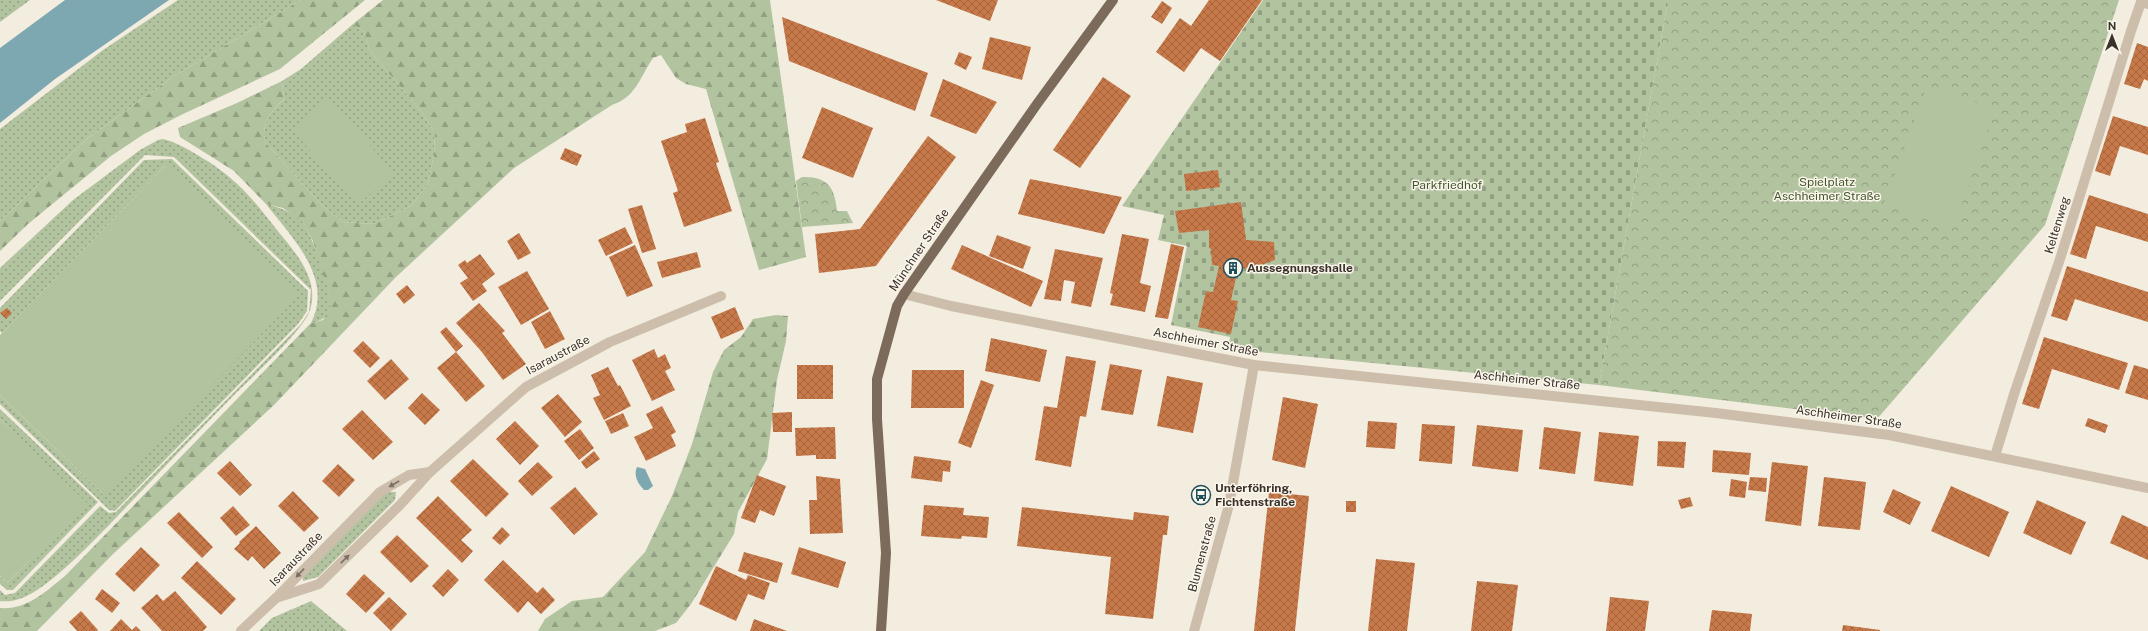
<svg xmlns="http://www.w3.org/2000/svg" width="2148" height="631" font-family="'Public Sans',sans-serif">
  <defs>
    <pattern id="grass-dots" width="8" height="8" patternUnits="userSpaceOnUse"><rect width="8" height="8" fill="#b2c39f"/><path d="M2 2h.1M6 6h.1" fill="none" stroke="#929f82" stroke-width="1.8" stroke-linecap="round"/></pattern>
    <pattern id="forest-firs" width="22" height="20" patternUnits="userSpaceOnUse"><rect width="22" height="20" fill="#b2c39f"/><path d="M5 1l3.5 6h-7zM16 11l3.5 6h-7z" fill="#929f82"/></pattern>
    <pattern id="cemetery-stones" width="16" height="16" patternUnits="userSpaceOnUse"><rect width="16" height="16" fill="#b2c39f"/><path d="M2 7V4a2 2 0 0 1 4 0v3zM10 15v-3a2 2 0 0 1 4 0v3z" fill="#929f82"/></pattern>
    <pattern id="park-crowns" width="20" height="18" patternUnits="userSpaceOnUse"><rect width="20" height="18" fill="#b2c39f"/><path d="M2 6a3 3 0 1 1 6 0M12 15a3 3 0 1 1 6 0" fill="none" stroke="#929f82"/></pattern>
    <pattern id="building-cross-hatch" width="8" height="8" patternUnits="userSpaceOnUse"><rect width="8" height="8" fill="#c87949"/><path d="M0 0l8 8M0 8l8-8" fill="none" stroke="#a3643d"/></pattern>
  </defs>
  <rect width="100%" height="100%" fill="#f3eddf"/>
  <g fill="url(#grass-dots)">
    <path d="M0,0H30L0,22Z"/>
    <path d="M178,0H301L174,76L88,138L0,221V129L103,50Z"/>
    <path d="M353,24L364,32L370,51L420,110L435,133L434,155L428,183L411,206L374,224L343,222L322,205L265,142C261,123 271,112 284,99L282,81L301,69Z"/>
    <path d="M163,139C175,142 184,147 194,153C233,175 250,195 277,230C295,252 320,279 310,310C304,330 253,376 236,393C201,429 166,465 131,502C107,527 83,553 57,575C41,588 21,604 0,601V590L5,595L15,593L100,506L109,513L116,512L301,324L309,312L311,290L174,157L145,155L0,301V268L73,200L140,150L158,140Z"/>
    <path d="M172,159L308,291L307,311L298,324L115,511L109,510L0,404V395L104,495L166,165L2,333L0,331V308L144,160Z"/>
    <path d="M266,204C279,207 292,212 302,221C311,231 334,297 330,309C327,319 319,321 311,323C334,278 292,238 266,204Z"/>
    <path d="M0,409L98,502L13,590H7L0,584V576L7,583L86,503L0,419Z"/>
    <path d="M386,492H396L395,500L318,577L303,581V576Z"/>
    <path d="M311,601L347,631H259L272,618Z"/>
  </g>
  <g fill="url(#forest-firs)">
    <path d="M301,0H365L280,69L183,114L144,134L111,156L28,224L0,251V221L88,138L174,76Z"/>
    <path d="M383,0H770L806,257L759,270L706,89L686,84L676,78L661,55L653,58C640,77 636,97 612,105L514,168L396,277L274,405L113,554L37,631H0V608C27,610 45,592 65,576L311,323L323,320L330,309L329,294L313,241L303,222L283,208L266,204L234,171L180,137L178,128L237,103L282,81L284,99C271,112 261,123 265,142L322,205L343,222L374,224L411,206L428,183L434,155L435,133L420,110L370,51L364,32L353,24Z"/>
    <path d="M776,315L788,316L786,341L777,380L767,459L738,512L734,534L691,604L676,623L655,631H538L545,619L572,601L603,597L645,552L672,496L692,444L713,372L724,350L741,337L753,319Z"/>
  </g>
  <path fill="url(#cemetery-stones)" d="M1263,0H1668L1599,385L1228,349L1230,337L1171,325L1187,246L1158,240L1164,215L1122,206Z"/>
  <g fill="url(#park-crowns)">
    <path d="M1668,0H2119L2045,225L1877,419L1599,385Z"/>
    <path d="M802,177C828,176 835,188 837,211H847L853,223L802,227L796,181Z"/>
  </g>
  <g fill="#b2c39f">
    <path d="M1927,85L1995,109L1953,229L1884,204Z"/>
    <path d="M329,98L394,173L358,205L292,130Z"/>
    <path d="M166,165L300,295L104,495L0,395V335Z"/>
    <path d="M0,419L87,503L7,583L0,576Z"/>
  </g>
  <g fill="#7ea8b1">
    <path d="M65,0H169L55,79L0,123V48Z"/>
    <path d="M637,467L645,469L653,486L648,490H644C638,484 633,475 637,467Z"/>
  </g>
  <g fill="url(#building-cross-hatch)">
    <path d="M936,0H998L990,21Z"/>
    <path d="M1209,0H1262L1220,61L1201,48L1184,72L1156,52L1180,18L1191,26Z"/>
    <path d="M1162,1L1172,8L1162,24L1151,17Z"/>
    <path d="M782,17L928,73L915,111L789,61Z"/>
    <path d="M990,37L1031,47L1022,80L982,69Z"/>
    <path d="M2137,43L2148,47V81L2144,79L2140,89L2124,84Z"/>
    <path d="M959,52L972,57L966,70L954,64Z"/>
    <path d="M1103,77L1131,96L1080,168L1053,150Z"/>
    <path d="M943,79L997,102L976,134L930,116Z"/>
    <path d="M822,107L873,128L853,178L802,158Z"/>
    <path d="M2113,116L2148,127V155L2120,146L2110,176L2095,171Z"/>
    <path d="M705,118L719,162L716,163L732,211L684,227L673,193L678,191L661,141L687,132L685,124Z"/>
    <path d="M928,136L956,157L876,266L819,273L815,234L860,229Z"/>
    <path d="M565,148L582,155L577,166L560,159Z"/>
    <path d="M1218,170L1220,187L1186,191L1184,174Z"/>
    <path d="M1030,179L1122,197L1104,234L1018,214Z"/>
    <path d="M2089,195L2148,214V242L2096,226L2086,259L2070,254Z"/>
    <path d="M1241,202L1246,240L1274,242L1275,260L1256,267L1238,269L1231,300L1238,301L1231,334L1198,327L1206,291L1213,292L1219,266L1212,265L1211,249L1209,248V230L1179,233L1175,211Z"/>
    <path d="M642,205L656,249L642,253L628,209Z"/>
    <path d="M625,227L633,243L606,256L598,240Z"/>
    <path d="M519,233L531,253L518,260L507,241Z"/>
    <path d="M1122,234L1149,239L1140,283L1151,286L1145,312L1110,305L1113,294L1110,293Z"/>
    <path d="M997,235L1031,247L1023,269L989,256Z"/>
    <path d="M1171,244L1184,247L1168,319L1155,317Z"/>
    <path d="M635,245L653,286L627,297L609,257Z"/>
    <path d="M962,245L1043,281L1031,307L951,269Z"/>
    <path d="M1055,249L1103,258L1091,307L1071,303L1075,282L1064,280L1061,301L1044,299Z"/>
    <path d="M697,252L701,267L662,278L657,262Z"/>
    <path d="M480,254L495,274L482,284L487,291L473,301L460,283L468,278L458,265L465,260L467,263Z"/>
    <path d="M2067,266L2148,292V322L2075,299L2067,321L2051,316Z"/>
    <path d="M527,271L549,309L521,325L498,287Z"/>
    <path d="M407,285L415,295L404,304L396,294Z"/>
    <path d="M479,303L505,331L502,333L526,364L503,380L481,351L456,323Z"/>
    <path d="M735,307L744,329L721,339L711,317Z"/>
    <path d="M7,308L12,313L6,319L0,313Z"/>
    <path d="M550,311L565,339L545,349L531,322Z"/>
    <path d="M446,327L463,346L456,352L485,386L466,402L437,368L456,352L440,332Z"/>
    <path d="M2044,337L2128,363L2119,390L2052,369L2039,409L2022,404Z"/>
    <path d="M991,338L1047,350L1040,382L985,371Z"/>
    <path d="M363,341L380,358L370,368L353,351Z"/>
    <path d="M654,349L658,358L665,354L671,368L665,371L675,390L652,401L632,360Z"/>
    <path d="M1066,356L1096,361L1086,417L1080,416L1071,467L1035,460L1044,406L1057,408Z"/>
    <path d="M391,359L409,379L385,400L367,381Z"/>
    <path d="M1110,364L1142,370L1133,415L1101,410Z"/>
    <rect x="797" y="365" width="36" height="34"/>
    <path d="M2134,365L2148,369V400L2125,393Z"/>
    <path d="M608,367L618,386L620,385L631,406L604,420L593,398L600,395L591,375Z"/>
    <path d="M912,370H964V408H911Z"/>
    <path d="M1167,376L1203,383L1193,433L1157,426Z"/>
    <path d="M981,380L994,385L971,448L958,443Z"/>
    <path d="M422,393L440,410L425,425L408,408Z"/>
    <path d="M558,394L582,422L565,437L541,408Z"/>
    <path d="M1283,397L1318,404L1305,468L1272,460Z"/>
    <path d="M662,406L676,432L671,435L676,446L646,461L634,437L653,428L646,414Z"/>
    <path d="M362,410L393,442L373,460L342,429Z"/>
    <path d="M792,412V432H773L772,413Z"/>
    <path d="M623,413L629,426L611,434L605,421Z"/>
    <path d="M2088,418L2108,425L2105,433L2085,426Z"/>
    <path d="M515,421L539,446L520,465L496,439Z"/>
    <path d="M1368,421L1397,423L1395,449L1366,447Z"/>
    <path d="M1422,424L1455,426L1452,464L1419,461Z"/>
    <path d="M1477,425L1523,430L1518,472L1472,466Z"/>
    <path d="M835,427L836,459H816V455L796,456L795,428Z"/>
    <path d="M1544,427L1581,432L1575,474L1539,469Z"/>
    <path d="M580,429L594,448L579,460L564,441Z"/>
    <path d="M1599,432L1639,436L1633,486L1594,481Z"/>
    <path d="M1658,441L1686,442L1684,468L1657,466Z"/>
    <path d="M1713,450L1751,453L1749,475L1712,472Z"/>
    <path d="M594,451L600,459L586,469L581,462Z"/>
    <path d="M914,456L951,461L950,472L943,471L942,482L911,478Z"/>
    <path d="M473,459L509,494L486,517L450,481Z"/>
    <path d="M230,461L252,485L240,496L217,473Z"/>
    <path d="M538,462L553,477L532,496L518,481Z"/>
    <path d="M1772,462L1808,466L1801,526L1765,521Z"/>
    <path d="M338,464L355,480L339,497L322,481Z"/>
    <path d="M757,475L786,486L774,516L760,510L755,523L741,518Z"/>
    <path d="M816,476L840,479L843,533L810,534L809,500H817Z"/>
    <path d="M1750,477L1767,478L1766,492L1748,490Z"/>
    <path d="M1824,477L1866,482L1860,530L1818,526Z"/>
    <path d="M1731,479L1747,482L1745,498L1729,496Z"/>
    <path d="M1951,486L2009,512L1989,557L1931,531Z"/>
    <path d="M575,487L598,514L574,535L550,508Z"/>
    <path d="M1893,489L1921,502L1910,525L1883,512Z"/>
    <path d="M293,491L319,518L304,532L278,506Z"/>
    <path d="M1269,492L1309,496L1295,631H1254Z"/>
    <path d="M438,496L472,530L461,540L473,551L462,563L416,518Z"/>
    <path d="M1690,497L1693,506L1681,509L1678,500Z"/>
    <path d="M2037,500L2086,522L2071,555L2023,533Z"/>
    <rect x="1346" y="501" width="10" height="11"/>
    <path d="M924,505L964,508L963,515L989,517L987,538L962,536L961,539L921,536Z"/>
    <path d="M233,506L250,525L236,536L220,518Z"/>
    <path d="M1022,507L1133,520L1134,512L1169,516L1167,535H1163L1153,619L1105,614L1111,557L1017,546Z"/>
    <path d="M179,512L213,547L202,558L167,523Z"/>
    <path d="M2122,515L2148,527V560L2110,543Z"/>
    <path d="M256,526L281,553L264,569L252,556L248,561L234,549L240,543L239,542Z"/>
    <path d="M502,527L510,535L500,545L492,538Z"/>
    <path d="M397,535L429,566L411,583L380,552Z"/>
    <path d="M141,547L160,565L134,592L115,574Z"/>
    <path d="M799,547L846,562L838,588L791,574Z"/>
    <path d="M744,552L783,563L777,583L738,571Z"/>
    <path d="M1376,559L1415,563L1407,631H1368Z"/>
    <path d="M503,560L537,593L543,587L555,600L541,614L528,601L518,613L484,580Z"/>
    <path d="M197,561L236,599L221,615L181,578Z"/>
    <path d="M716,566L746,580L748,575L770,583L764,600L748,594L736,621L699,604Z"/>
    <path d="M448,569L459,580L443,597L432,586Z"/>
    <path d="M364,574L385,593L366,613L346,594Z"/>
    <path d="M1477,581L1518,585L1512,631H1471Z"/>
    <path d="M102,589L120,603L112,613L95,599Z"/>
    <path d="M175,591L207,627L203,631H162L141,608L157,594L163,601Z"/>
    <path d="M389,597L407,614L391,631L373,613Z"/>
    <path d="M1610,597L1649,601L1645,631H1606Z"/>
    <path d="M1712,610L1752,614L1750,631H1709Z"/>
    <path d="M81,611L98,630L97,631H77L69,622Z"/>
    <path d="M121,619L132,630L136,626L141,631H110Z"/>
    <path d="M754,619L787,631H750Z"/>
    <path d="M1843,625L1880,630V631H1842Z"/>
  </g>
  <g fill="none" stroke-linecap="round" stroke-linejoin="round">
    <g stroke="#ccbeab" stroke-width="10">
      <path d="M904,294L951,306L1254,365L1716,413L1889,435L2148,488"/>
      <path d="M1995,456L2015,391L2061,256L2131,31L2141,2L2148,4"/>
      <path d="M276,598L319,584L400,505L430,472L526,387L610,342L721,296"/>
      <path d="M241,631L276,598L380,492L409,475L430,472"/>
      <path d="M1194,631L1229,505L1254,365"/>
    </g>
    <path stroke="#7c6a5b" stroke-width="10" d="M881,631L886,553L877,419V379L897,306L904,294L1037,104L1113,0"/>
  </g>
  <defs><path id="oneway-solid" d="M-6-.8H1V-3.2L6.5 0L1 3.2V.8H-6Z"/></defs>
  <g fill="#7c7064">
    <use href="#oneway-solid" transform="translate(394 484) rotate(150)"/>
    <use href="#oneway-solid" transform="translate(345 559) rotate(-44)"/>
    <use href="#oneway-solid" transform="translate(300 573) rotate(133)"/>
  </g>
  <defs>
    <symbol id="building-ring" viewBox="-11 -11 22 22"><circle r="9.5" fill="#fbf6ec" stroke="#1e505c" stroke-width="1.5"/><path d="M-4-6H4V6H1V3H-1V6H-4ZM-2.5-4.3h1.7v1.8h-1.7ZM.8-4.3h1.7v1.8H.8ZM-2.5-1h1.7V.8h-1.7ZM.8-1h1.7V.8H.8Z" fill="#1e505c"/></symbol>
    <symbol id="bus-ring" viewBox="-11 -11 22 22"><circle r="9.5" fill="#fbf6ec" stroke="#1e505c" stroke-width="1.5"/><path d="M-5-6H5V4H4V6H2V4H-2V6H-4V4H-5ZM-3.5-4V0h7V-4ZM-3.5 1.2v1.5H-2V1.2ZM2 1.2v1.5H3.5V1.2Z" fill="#1e505c"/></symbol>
  </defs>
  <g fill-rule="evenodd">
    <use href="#building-ring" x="1222" y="257" width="22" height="22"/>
    <use href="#bus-ring" x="1190" y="484" width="22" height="22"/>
  </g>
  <g text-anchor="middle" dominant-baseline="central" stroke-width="3" stroke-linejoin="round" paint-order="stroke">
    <g font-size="12" fill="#43592d" stroke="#fbf6ec">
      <text x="1827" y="182">Spielplatz<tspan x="1827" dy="14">Aschheimer Straße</tspan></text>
      <text x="1447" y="185">Parkfriedhof</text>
    </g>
    <g font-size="12" fill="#3a312a" stroke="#fbf6ec">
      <text transform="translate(2057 225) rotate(-73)">Keltenweg</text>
      <text transform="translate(919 250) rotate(-56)">Münchner Straße</text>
      <text transform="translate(1206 342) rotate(11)">Aschheimer Straße</text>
      <text transform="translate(558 355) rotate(-28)">Isaraustraße</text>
      <text transform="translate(1527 380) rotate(6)">Aschheimer Straße</text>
      <text transform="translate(1849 417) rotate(8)">Aschheimer Straße</text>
      <text transform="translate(1202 554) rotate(-75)">Blumenstraße</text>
      <text transform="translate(296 559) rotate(-46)">Isaraustraße</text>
    </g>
    <g font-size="12" font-weight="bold" fill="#3a312a" stroke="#fbf6ec" text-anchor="start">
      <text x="1247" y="268">Aussegnungshalle</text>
      <text x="1215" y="488">Unterföhring,<tspan x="1215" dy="14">Fichtenstraße</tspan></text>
    </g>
  </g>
  <g transform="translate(2112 36)" stroke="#fbf6ec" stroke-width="3" paint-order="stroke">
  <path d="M0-3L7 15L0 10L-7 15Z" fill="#3a312a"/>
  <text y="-6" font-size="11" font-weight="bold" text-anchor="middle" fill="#3a312a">N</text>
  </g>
</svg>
